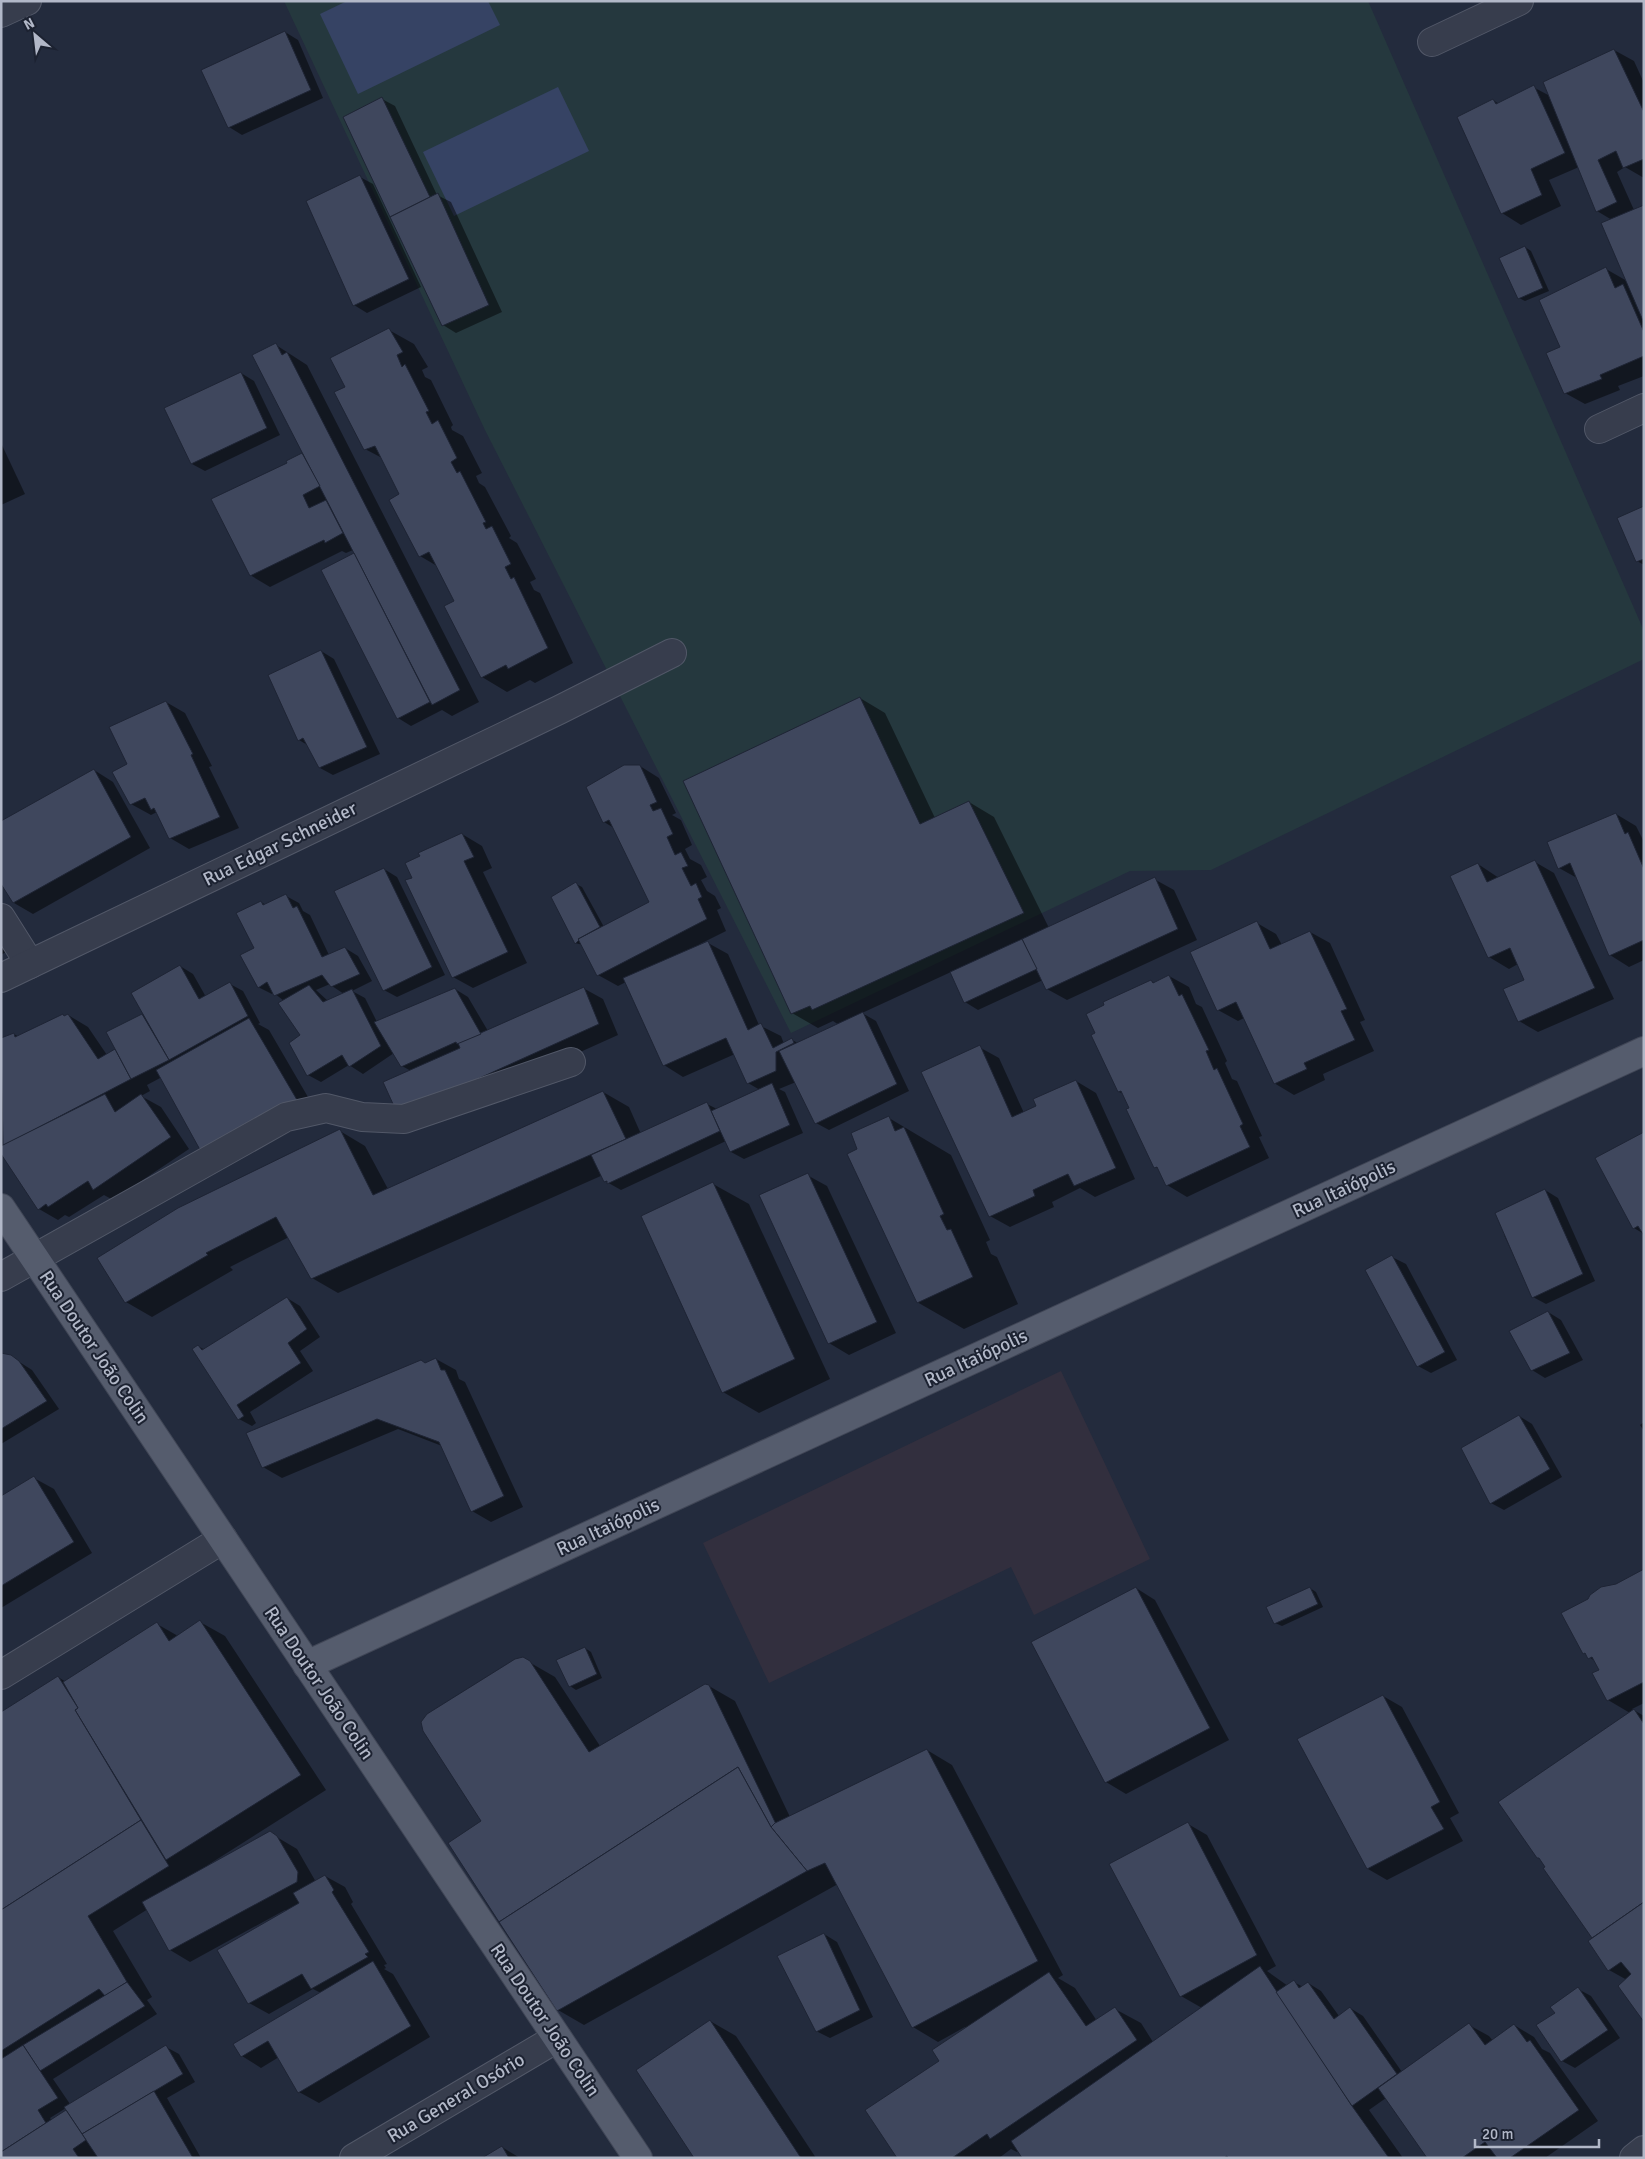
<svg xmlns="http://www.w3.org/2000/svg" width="1645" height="2159" font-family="Signika,sans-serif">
  <rect width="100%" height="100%" fill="#232b3d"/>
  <path fill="#322f3e" d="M1061,1371L1150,1559L1034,1615L1011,1567L769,1683L703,1543Z"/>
  <path fill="#25383e" d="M284,1H1368L1644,631V659L1211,870L1130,871L791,1033L485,430Z"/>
  <g fill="#364364">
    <path d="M347,1H488L500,25L358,94L320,14Z"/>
    <path d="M558,87L589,151L454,216L423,152Z"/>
  </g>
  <g fill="#0007" fill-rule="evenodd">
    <path d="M285,32L298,40L323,98L242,135L229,127Z"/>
    <path d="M1614,50L1634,61L1644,83V178L1625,167L1617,172L1634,210L1644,206V376L1618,386L1620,390L1585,404L1565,393L1561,348L1606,269L1627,281L1612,220L1597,211L1579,167L1549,180L1561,206L1521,225L1502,213L1493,100L1499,104L1533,87L1550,96Z"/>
    <path d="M382,99L395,106L437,195L451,202L502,312L456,333L443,325Z"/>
    <path d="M360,177L373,184L421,287L367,313L354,305Z"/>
    <path d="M1525,247L1531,251L1549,291L1525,301L1519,298Z"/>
    <path d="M389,330L414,344L428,367L422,370L425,377L431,380L453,425L451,427L452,430L463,436L482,473L476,476L479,483L485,487L511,536L509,538L517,543L536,579L530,582L534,590L540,593L573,663L535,683L530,680L507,692L482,677L455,601L437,566L420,556L401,495L382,458L365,449L347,388Z"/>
    <path d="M276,345L307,365L479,702L452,716L442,710L411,726L398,718L353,550L346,553L342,551L270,587L250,575L288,461L303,453Z"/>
    <path d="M241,373L254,381L280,435L205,471L192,464Z"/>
    <path d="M1,443L25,494L1,505Z"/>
    <path d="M1644,507V565L1637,561Z"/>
    <path d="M321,651L334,659L380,754L333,775L320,768L309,746L299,740Z"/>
    <path d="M860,698L885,713L935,818L969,802L994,817L1049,928L1154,879L1174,890L1197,940L1067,1000L1047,989L1043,980L978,1010L965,1002L951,972L862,1013L876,1021L909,1091L829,1130L816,1123L796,1082L779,1089L785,1092L803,1133L744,1159L731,1152L726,1141L621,1190L605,1181L603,1175L338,1293L312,1278L289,1237L230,1267L233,1270L152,1317L126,1302L340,1131L365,1146L388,1189L603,1092L629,1107L641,1134L707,1104L717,1109L760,1090L748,1083L735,1054L683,1077L664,1065L626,982L618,986L598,975L583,945L575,943L576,884L582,887L604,927L651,903L614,828L604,822L640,766L659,778L676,813L672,815L681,820L692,845L685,849L690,859L701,865L707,877L701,880L707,891L715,896L721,908L717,910L726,931L700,944L701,946L708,943L728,954L759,1025L781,1036L784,1044L792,1040L798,1043L839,1025L833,1021L818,1028L792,1013Z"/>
    <path d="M166,702L185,713L212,766L209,767L239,828L189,849L170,838L157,812L151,815L131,804L129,765Z"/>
    <path d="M94,770L113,782L150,848L33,914L14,903Z"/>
    <path d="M1616,814L1636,826L1644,842V960L1629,967L1610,955L1577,878L1559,868Z"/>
    <path d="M462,834L482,846L492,868L483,872L527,963L473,988L453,977L413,878Z"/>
    <path d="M1535,862L1554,873L1614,999L1538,1032L1519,1021L1525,980L1518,964L1509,969L1489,957L1452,876L1478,864L1499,878Z"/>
    <path d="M384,869L397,877L445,975L397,997L384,990Z"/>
    <path d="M286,896L299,903L303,911L310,915L329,955L345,948L358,956L372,981L352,991L365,998L377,1022L455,989L468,997L488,1031L583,988L603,999L618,1035L418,1125L411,1071L402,1066L394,1053L363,1074L349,1065L321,1082L308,1075L301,1036L284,1001L274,993L272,994L258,987L256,949L261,902L266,905ZM330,984L332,986L344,994L328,1001L316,990Z"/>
    <path d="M1,915L19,944L1,955Z"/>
    <path d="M1257,923L1276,934L1282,945L1310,932L1330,943L1365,1020L1360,1022L1374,1051L1323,1074L1325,1080L1294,1095L1274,1083L1244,1018L1238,1021L1218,1010Z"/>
    <path d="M180,966L193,974L206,997L230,984L243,991L260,1023L258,1024L269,1030L319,1116L225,1167L162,1077L147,1085L150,1091L141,1096L161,1107L189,1149L113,1200L104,1195L69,1217L65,1215L58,1220L39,1209L1,1141V1040L14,1034L19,1037L68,1015L88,1027L107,1055L117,1050L108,1032L144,1014Z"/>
    <path d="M1169,976L1189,987L1196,1004L1202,1007L1227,1061L1225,1063L1232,1079L1237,1081L1262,1136L1259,1137L1269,1158L1187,1197L1167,1185L1160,1170L1155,1167L1131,1108L1124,1094L1119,1092L1151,981L1155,983Z"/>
    <path d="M979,1047L999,1058L1024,1113L1038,1106L1076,1081L1096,1093L1135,1179L1095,1197L1080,1188L1052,1202L1054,1207L1010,1227L990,1216Z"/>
    <path d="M889,1118L951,1155L990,1240L986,1242L991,1254L997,1257L1018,1304L964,1329L917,1302L859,1150Z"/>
    <path d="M1644,1133V1234L1634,1228Z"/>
    <path d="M807,1175L827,1186L896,1333L849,1355L829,1343Z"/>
    <path d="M713,1184L749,1204L830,1379L759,1413L723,1392Z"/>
    <path d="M1545,1190L1558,1198L1595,1281L1546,1304L1533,1297L1504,1235Z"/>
    <path d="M1392,1257L1406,1264L1457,1360L1431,1373L1418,1366Z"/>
    <path d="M287,1298L300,1306L320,1337L300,1351L313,1371L250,1412L256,1423L252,1426L239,1419L198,1346L205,1350Z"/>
    <path d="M1548,1312L1561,1320L1583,1360L1545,1378L1532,1370Z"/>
    <path d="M1,1355L10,1356L32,1370L59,1409L1,1444Z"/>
    <path d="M436,1359L456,1370L459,1379L465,1382L523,1507L491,1522L472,1511L442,1446L398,1429L282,1478L263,1467Z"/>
    <path d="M1519,1416L1532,1424L1562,1477L1504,1510L1491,1503Z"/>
    <path d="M1644,1422V1431L1640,1425Z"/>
    <path d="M34,1478L54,1489L92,1553L1,1608V1498Z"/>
    <path d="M1644,1570V1703L1632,1709L1644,1716V2020L1627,1980L1609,1970L1592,1937L1630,1713L1608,1700L1594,1673L1600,1670L1596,1662L1584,1653L1616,1585Z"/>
    <path d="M1136,1588L1155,1600L1229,1740L1126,1794L1106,1782L1033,1643Z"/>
    <path d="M1310,1588L1316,1592L1323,1607L1282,1626L1275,1623Z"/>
    <path d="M200,1622L225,1636L326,1790L208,1865L209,1866L270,1833L297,1849L316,1882L325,1876L345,1887L353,1902L351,1904L387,1964L384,1965L386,1968L384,1969L393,1974L430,2037L319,2103L299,2092L279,2057L261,2068L242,2056L321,1993L313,1989L269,2014L249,2003L286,1912L285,1910L190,1962L170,1950L148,1909L113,1931L152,1997L147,2000L157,2014L53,2079L70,2104L166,2047L179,2054L195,2082L167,2098L201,2158H1V1714L58,1677L66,1682L157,1624L178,1636ZM66,2108L68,2110L52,2121L50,2118Z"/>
    <path d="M585,1648L591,1652L602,1678L576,1690L570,1686Z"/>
    <path d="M529,1662L555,1677L600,1746L709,1686L735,1701L790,1817L927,1750L952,1765L1063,1975L1058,1978L1075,1988L1097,2021L1115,2009L1141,2023L1153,2042L1202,2008L1181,1996L1188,1824L1207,1835L1276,1966L1267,1971L1288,1986L1294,1982L1303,1987L1308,1983L1321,1991L1339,2016L1350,2008L1363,2016L1402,2072L1469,2025L1489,2036L1493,2041L1514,2025L1534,2037L1542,2049L1550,2053L1598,2121L1545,2158H1428L1386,2098L1369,2110L1403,2158H1024L1019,2151L1017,2152L1011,2149L999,2158H899L941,2061L966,2029L965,2027L938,2042L913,2027L838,1884L584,2025L558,2010L482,1821Z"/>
    <path d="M1383,1696L1402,1707L1459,1813L1450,1818L1463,1841L1387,1880L1368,1869Z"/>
    <path d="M824,1934L837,1942L873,2017L830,2038L816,2031Z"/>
    <path d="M1578,1989L1591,1996L1620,2038L1575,2068L1562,2061L1557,2014Z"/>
    <path d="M710,2021L736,2036L816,2158H696Z"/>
    <path d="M502,2147L520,2158H484Z"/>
  </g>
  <g fill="#3f475d" stroke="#1e2434">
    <path d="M285,31L311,90L228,128L201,70Z"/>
    <path d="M1614,49L1644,112V159L1623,168L1616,151L1598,160L1617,202L1596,212L1543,82Z"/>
    <path d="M1534,85L1565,153L1531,169L1542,195L1501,214L1457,117L1493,99L1496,104Z"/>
    <path d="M382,97L430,197L390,217L343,117Z"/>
    <path d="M360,175L409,279L353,306L306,201Z"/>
    <path d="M438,193L489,305L442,326L390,217Z"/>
    <path d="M1644,205V323L1601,223Z"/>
    <path d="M1525,246L1543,288L1518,299L1499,258Z"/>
    <path d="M1606,267L1615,288L1623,284L1644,332V356L1600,375L1602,379L1564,394L1546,353L1560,347L1539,300Z"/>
    <path d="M389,328L403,352L397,355L402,367L405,364L429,411L426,412L432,424L438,420L457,458L451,462L457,473L460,471L486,522L483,523L486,529L492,526L511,564L505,567L511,579L514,577L548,648L508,669L506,665L481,678L444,606L454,601L429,552L419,557L389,500L399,494L375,446L364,450L334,392L345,387L330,358Z"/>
    <path d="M276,343L282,355L287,352L460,690L432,705L252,355Z"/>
    <path d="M241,372L267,428L191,464L164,408Z"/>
    <path d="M302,453L320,486L303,495L309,508L326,500L343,533L325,543L324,540L250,576L211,499L287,463L286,461Z"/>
    <path d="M1644,506V559L1636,562L1617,518Z"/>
    <path d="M354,553L430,702L397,719L321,570Z"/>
    <path d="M321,650L367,747L319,768L303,738L298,741L268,675Z"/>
    <path d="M860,697L920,824L969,801L1024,913L812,1010L810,1006L791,1014L683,781Z"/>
    <path d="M166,701L193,754L191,755L220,817L169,839L154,808L151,810L145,798L130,805L112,772L127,764L109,727Z"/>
    <path d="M624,765H640L657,802L650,805L653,811L661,808L673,834L667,837L675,855L681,852L688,866L682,868L691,886L696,883L702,897L698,899L707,919L597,976L578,939L649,902L609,820L603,823L586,787Z"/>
    <path d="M94,769L131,837L13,903L1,884V821Z"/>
    <path d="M1616,813L1625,834L1628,832L1644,869V940L1609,956L1570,863L1558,869L1547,842Z"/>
    <path d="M462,833L474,857L464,861L508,952L452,978L405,880L412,878L405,863L420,856L418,853Z"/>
    <path d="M1535,860L1595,988L1518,1022L1503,989L1524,980L1510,948L1488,958L1450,876L1478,863L1487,882Z"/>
    <path d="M384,868L432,967L383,991L334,891Z"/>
    <path d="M1155,877L1178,929L1046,990L1022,939Z"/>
    <path d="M576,882L600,927L578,939L579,940L575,944L551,897Z"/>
    <path d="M286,894L293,908L297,906L322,957L345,947L360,974L331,987L322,975L274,996L267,982L258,988L240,955L254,948L236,913L261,901L263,905Z"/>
    <path d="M1257,921L1270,949L1310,931L1347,1009L1341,1011L1355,1040L1304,1063L1307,1069L1274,1084L1236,1002L1217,1011L1190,952Z"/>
    <path d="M1022,939L1037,969L964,1003L950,972Z"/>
    <path d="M708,941L748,1030L761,1023L773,1048L792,1038L794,1043L776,1052V1071L747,1084L726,1038L663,1066L623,978Z"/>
    <path d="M180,965L199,999L230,982L248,1016L169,1060L131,993Z"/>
    <path d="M1169,975L1179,996L1182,994L1209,1050L1206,1051L1214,1070L1217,1068L1243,1124L1240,1126L1250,1147L1166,1186L1157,1167L1154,1168L1126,1109L1129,1108L1121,1091L1118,1092L1091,1035L1095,1033L1086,1014L1104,1005L1103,1002L1151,980L1153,983Z"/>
    <path d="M309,985L323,1002L352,989L381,1046L349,1067L342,1055L307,1076L289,1043L300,1035L278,1003Z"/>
    <path d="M584,987L599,1024L398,1115L383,1082L460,1048L458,1043Z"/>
    <path d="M455,988L481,1034L457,1044L456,1042L401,1067L374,1022Z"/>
    <path d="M863,1012L897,1084L815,1124L779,1051Z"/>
    <path d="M63,1014L64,1016L68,1014L98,1059L115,1049L131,1079L3,1146L1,1038L14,1033L15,1037Z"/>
    <path d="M142,1014L169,1060L131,1079L106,1032Z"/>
    <path d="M249,1018L300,1105L204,1157L156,1070Z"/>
    <path d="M980,1045L1012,1117L1036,1106L1033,1099L1076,1080L1116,1168L1074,1186L1068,1174L1033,1190L1035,1196L989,1217L921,1072Z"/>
    <path d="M772,1083L790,1125L730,1152L711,1111Z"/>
    <path d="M603,1091L626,1139L311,1279L276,1217L206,1253L208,1255L125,1303L97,1258L178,1208L340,1129L373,1195Z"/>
    <path d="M105,1094L115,1112L141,1094L171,1137L93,1190L88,1181L48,1207L46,1204L38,1210L1,1154V1146Z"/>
    <path d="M707,1102L720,1131L607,1184V1181L604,1182L591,1155Z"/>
    <path d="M889,1116L895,1131L904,1127L944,1214L940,1216L947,1230L951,1229L973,1277L917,1303L847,1154L857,1149L851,1133Z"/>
    <path d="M1644,1132V1236L1638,1226L1633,1229L1595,1158Z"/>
    <path d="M808,1173L877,1322L828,1344L759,1195Z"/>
    <path d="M713,1182L795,1359L722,1393L641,1216Z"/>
    <path d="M1545,1189L1583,1274L1532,1298L1495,1213Z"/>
    <path d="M1392,1255L1445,1352L1417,1367L1365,1270Z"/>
    <path d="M287,1297L307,1329L288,1343L301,1363L237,1405L244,1416L238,1420L192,1349L198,1345L202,1350Z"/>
    <path d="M1548,1311L1570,1353L1531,1371L1509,1331Z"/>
    <path d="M1,1353L11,1355L19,1361L47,1401L1,1429Z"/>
    <path d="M436,1358L441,1370H445L504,1496L471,1512L439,1442L377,1419L262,1468L246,1433L421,1360L425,1363Z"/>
    <path d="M1519,1415L1550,1469L1490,1504L1461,1448Z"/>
    <path d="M34,1476L74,1542L1,1586V1496Z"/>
    <path d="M1644,1569V1682L1607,1701L1592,1673L1599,1670L1592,1657L1588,1659L1585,1653L1583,1654L1561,1613L1588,1599L1590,1595L1601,1587L1616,1584Z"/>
    <path d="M1136,1587L1210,1728L1105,1783L1031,1642Z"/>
    <path d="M1310,1587L1318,1604L1274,1624L1266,1607Z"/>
    <path d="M200,1620L301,1775L166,1860L75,1710L78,1708L63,1682L157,1622L169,1641Z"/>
    <path d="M585,1647L597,1674L569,1687L556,1660Z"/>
    <path d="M523,1657L530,1661L589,1752L705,1684L709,1685L776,1824L771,1827L738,1767L499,1922L448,1843L481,1821L423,1731L421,1722L427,1714L515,1659Z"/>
    <path d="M58,1676L78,1708L75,1710L141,1820L1,1910V1712Z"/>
    <path d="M1383,1695L1440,1802L1431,1807L1444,1829L1367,1869L1297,1739Z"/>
    <path d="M1634,1709L1644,1724V1902L1592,1938L1543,1868L1545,1867L1539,1858H1537L1498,1802Z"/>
    <path d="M927,1749L1038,1961L912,2028L825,1863L807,1871L771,1827L775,1823Z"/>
    <path d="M738,1767L771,1827L807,1871L557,2011L499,1922Z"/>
    <path d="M141,1820L169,1866L88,1916L127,1982L105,1996L99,1989L1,2051V1910Z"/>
    <path d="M1188,1822L1257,1955L1180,1997L1109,1864Z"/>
    <path d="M270,1831L277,1836L298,1872L297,1882L169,1951L142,1902Z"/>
    <path d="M325,1875L334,1890L332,1892L369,1952L365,1954L368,1957L311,1989L302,1974L248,2004L217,1950L299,1903L293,1893Z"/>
    <path d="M1644,1902V2022L1618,1986L1631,1974L1621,1962L1608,1971L1588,1941Z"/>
    <path d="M824,1933L860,2010L816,2032L777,1956Z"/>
    <path d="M373,1961L411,2026L298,2093L268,2041L241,2057L233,2044Z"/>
    <path d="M1260,1966L1352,2106L1389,2158H1228L1227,2156L1224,2158H1022L1011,2141Z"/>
    <path d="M1049,1972L1086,2026L1115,2007L1137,2040L990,2139L987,2134L952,2158H897L865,2110L939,2061L932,2050Z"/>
    <path d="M1294,1980L1299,1988L1308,1982L1334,2019L1350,2007L1397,2074L1352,2106L1276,1992Z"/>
    <path d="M127,1982L145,2006L40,2071L23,2045Z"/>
    <path d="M1578,1987L1608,2030L1561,2062L1536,2025L1555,2013L1550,2007Z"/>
    <path d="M710,2020L801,2158H694L636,2070Z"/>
    <path d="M1469,2023L1485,2045L1514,2024L1527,2042L1530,2040L1579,2110L1510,2158H1497L1485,2142L1462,2158H1427L1378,2088Z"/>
    <path d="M23,2045L58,2098L38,2110L46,2123L1,2152V2059Z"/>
    <path d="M166,2045L183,2074L82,2134L64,2107Z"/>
    <path d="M154,2091L193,2158H98L82,2134Z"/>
    <path d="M66,2110L86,2140L73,2149L79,2158H1V2152Z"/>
    <path d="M502,2146L509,2158H482Z"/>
  </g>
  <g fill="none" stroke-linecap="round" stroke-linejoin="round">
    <defs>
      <g id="minor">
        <path d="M1,13L27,1"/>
        <path d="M1432,42L1519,1"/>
        <path d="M1599,429L1644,408"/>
        <path d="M1,918L30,964"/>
        <path d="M1,978L559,710L672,653"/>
        <path d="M1,1277L286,1117L326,1108L362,1117L404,1119L571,1062"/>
        <path d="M1,1675L223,1539"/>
        <path d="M354,2158L557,2038"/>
        <path d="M1634,2158L1644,2150"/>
      </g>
      <g id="major">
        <path d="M1,1208L638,2158"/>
        <path d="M307,1665L1644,1051"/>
      </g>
    </defs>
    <use href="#minor" stroke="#525868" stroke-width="30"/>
    <use href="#major" stroke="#404656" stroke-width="30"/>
    <use href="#minor" stroke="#373d4d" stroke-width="28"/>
    <use href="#major" stroke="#555c6d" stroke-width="28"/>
  </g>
  <g text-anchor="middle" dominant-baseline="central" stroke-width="4" stroke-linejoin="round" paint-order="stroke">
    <g font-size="19" fill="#b2b8c8" stroke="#1c2231">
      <text transform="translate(280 844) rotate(-26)">Rua Edgar Schneider</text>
      <text transform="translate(1344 1189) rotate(-25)">Rua Itaiópolis</text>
      <text transform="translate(94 1347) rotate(56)">Rua Doutor João Colin</text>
      <text transform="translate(976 1358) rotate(-25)">Rua Itaiópolis</text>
      <text transform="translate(608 1527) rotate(-25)">Rua Itaiópolis</text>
      <text transform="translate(319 1683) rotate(56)">Rua Doutor João Colin</text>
      <text transform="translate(545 2020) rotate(56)">Rua Doutor João Colin</text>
      <text transform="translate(456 2098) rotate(-31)">Rua General Osório</text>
    </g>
  </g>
  <rect width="1645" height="2159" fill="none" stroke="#b2b8c8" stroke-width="5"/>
  <g transform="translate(35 35) rotate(332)" stroke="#1c2231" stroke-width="4" paint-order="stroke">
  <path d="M0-4L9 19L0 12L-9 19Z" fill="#b2b8c8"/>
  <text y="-8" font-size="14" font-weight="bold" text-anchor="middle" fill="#b2b8c8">N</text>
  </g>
  <path d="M1475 2139v8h124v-8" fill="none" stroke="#b2b8c8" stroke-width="2.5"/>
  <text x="1482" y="2139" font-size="15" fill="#b2b8c8" stroke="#1c2231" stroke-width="4" paint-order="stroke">20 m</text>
</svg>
